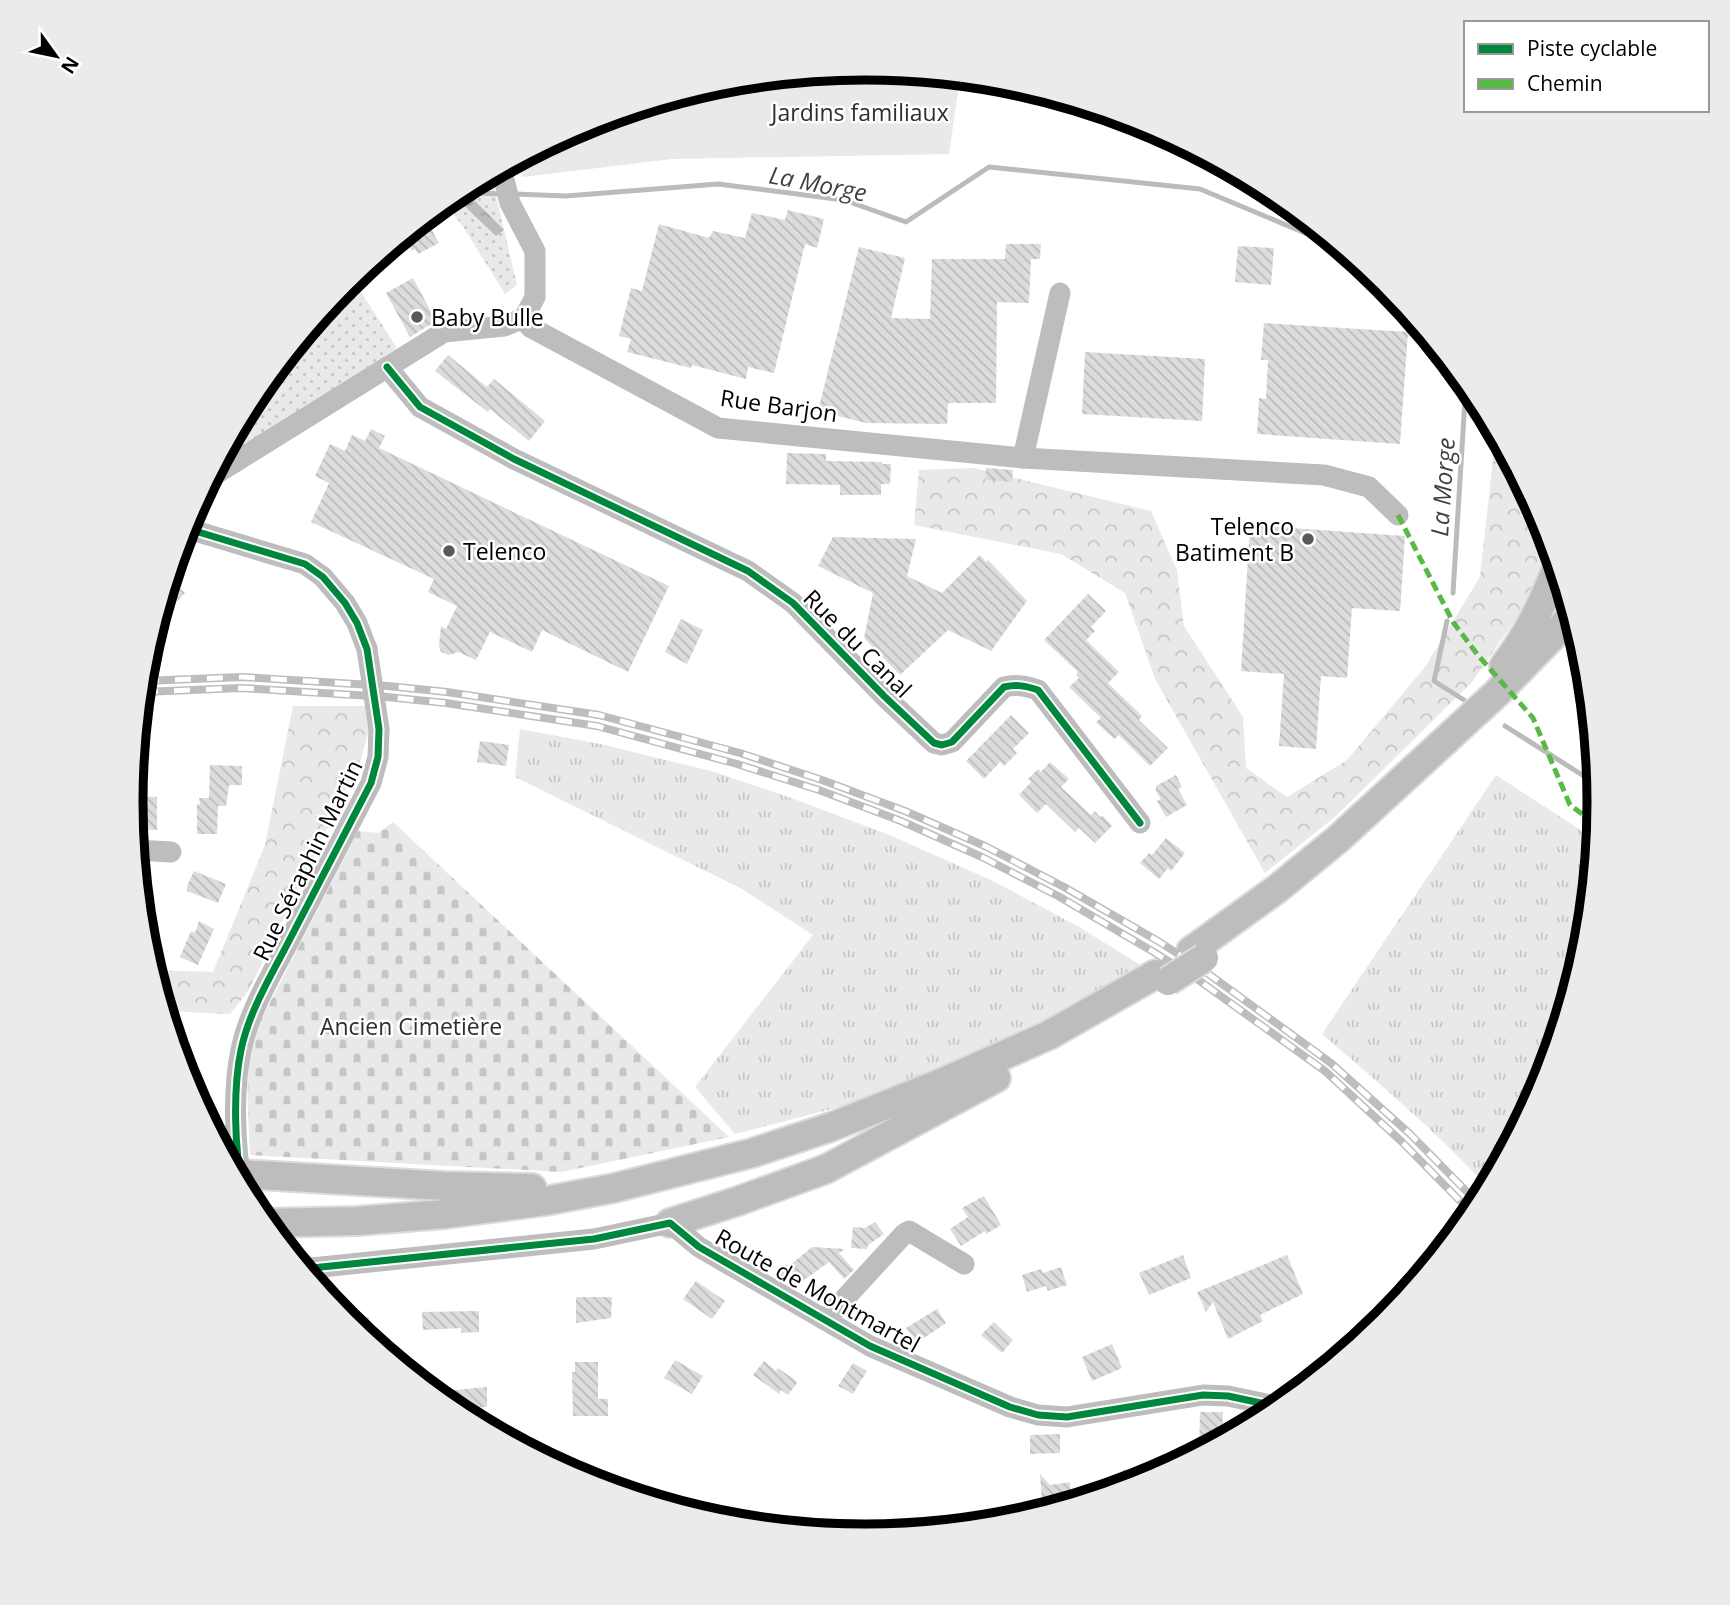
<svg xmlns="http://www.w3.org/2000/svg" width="1730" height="1605" font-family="'Open Sans',sans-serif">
  <defs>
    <pattern id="grass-tufts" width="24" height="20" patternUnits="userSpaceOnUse" patternTransform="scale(1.75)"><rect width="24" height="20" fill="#e9e9e9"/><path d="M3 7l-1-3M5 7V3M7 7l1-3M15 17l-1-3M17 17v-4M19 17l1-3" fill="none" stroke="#c6c6c6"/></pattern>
    <pattern id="forest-crowns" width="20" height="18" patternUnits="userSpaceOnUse" patternTransform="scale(1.75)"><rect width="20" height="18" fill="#e9e9e9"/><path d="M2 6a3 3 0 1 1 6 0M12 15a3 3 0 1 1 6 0" fill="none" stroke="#c6c6c6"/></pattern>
    <pattern id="cemetery-stones" width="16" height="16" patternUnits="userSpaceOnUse" patternTransform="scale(1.75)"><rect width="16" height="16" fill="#e9e9e9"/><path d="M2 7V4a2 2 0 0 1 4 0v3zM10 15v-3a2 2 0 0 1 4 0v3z" fill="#c6c6c6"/></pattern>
    <pattern id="park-dots" width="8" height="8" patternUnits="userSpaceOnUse" patternTransform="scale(1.75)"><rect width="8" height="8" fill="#e9e9e9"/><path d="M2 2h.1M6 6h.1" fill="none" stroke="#c6c6c6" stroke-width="1.8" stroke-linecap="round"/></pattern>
    <pattern id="water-ripples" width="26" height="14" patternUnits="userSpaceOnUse" patternTransform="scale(1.75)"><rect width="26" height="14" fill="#bbb"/><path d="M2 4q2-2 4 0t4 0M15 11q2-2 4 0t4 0" fill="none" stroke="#9f9f9f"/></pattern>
    <pattern id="building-back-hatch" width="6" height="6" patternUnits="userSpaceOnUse" patternTransform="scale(1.75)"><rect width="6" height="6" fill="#dcdcdc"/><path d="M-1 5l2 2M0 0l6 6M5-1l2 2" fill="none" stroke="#bbb"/></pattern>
  </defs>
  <rect width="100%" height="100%" fill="#fff"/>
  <g fill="url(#grass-tufts)">
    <path d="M520,729L600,744L711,771L786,796L887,834L993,881L1079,927L1147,969L1080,1005L902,1091L735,1134L695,1087L813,935L742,889L515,777Z"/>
    <path d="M1496,775L1596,840L1585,946L1543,1084L1488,1187C1436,1132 1379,1083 1322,1034Z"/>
  </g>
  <g fill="url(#forest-crowns)">
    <path d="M1496,432L1543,522L1549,540L1539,586L1472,682L1336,816L1265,873L1155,679L1125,593L1061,554L914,525L919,470L974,468L1151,511L1177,570L1184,626L1243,717L1246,768L1287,797L1347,760L1425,667L1480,577Z"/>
    <path d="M293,706H366L370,726L361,759L249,990L230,1014L165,1011L152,970L213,972L265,845Z"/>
  </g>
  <path fill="url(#cemetery-stones)" d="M393,822L729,1137L561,1172L250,1155C249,1122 245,1087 250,1054C252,1043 257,1032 260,1022L358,831L378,833Z"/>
  <g fill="url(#park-dots)">
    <path d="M491,174L517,285L505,294L464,228L444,202L457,192Z"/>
    <path d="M352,278L397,348L214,470L255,394L346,283Z"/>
  </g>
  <path fill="#e9e9e9" d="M865,68L960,78L949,154L672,159L523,177L519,159L584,124L722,82Z"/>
  <path fill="url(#water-ripples)" d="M463,189L504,230L496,236L458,200L454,194Z"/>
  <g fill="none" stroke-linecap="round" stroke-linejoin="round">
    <g stroke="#bbb" stroke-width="5">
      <path d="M476,182L480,193L501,194"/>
      <path d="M514,194L566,196L718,184L844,200L906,222L989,167L1200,189L1341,248"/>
      <path d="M1453,593L1466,383"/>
      <path d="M1447,621L1434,681L1464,700"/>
      <path d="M1505,726L1598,785"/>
    </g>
  </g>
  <g fill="url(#building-back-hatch)">
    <path d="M788,210L824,219L817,248L805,244L774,373L748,367L746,379L692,365L691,368L627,352L631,339L619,336L631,288L642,291L659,224L709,238L713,231L745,238L752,213L785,220Z"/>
    <path d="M425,218L439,243L418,254L415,249L412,251L403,237Z"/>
    <path d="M1006,244H1041L1040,259H1031L1029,303L997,302L996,403H948L947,424L866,423L818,411L859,247L905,258L891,318L930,319L932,259H1005Z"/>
    <path d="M1238,246L1274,248L1271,285L1235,282Z"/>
    <path d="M413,278L436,321L410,337L386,293Z"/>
    <path d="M1264,323L1408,332L1400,444L1257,434L1259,398L1266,399L1268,360H1261Z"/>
    <path d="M1085,352L1205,359L1202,421L1082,414Z"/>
    <path d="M448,355L487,387L494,379L545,421L529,441L490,409L488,412L435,371Z"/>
    <path d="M371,429L385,436L379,448L669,586L628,672L542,630L532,652L490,632L476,660L458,652L449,655L441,652L439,646L441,626L446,629L457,606L428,592L434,579L311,522L329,483L315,476L330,444L345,451L352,435L365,441Z"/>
    <path d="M787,453L826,454V461L882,462V464H891L890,484H881V495H840V485L786,484Z"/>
    <path d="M986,468L1013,470L1012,482L985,480Z"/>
    <path d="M1250,525L1405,536L1400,611L1352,608L1347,678L1321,676L1316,749L1279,746L1284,674L1241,671Z"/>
    <path d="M833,537L916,539L907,576L942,593L980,555L986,562L988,560L1027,601L991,651L948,630L900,675L864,638L873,593L818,566Z"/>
    <path d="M169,579L185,593L171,608L163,600Z"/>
    <path d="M1088,594L1106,611L1091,627L1095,631L1086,640L1119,672L1108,683L1142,716L1139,720L1168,748L1150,766L1119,735L1114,739L1096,722L1101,718L1069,687L1079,678L1076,675L1078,672L1044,640Z"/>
    <path d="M681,619L703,630L687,664L665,652Z"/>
    <path d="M1011,715L1029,733L1013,749L1017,753L1004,766L1000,762L984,779L966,761Z"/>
    <path d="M480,741L509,745L506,766L477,762Z"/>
    <path d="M1050,762L1069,779L1061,787L1091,815L1095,811L1100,817L1103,816L1112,826L1095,843L1079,828L1075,832L1046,804L1037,813L1019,795L1031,782L1028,779L1038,769L1041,772Z"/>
    <path d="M210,765L242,766V785H229L226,806H218L217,834H197V804L200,805L199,798H209Z"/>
    <path d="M1176,775L1182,787L1178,789L1187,805L1166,817L1157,801L1161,799L1156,791V786Z"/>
    <path d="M134,796L157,797V830L137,829L138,814L134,813Z"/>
    <path d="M1166,838L1185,853L1171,871L1168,868L1159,879L1140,863L1149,853L1152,855Z"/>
    <path d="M194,871L226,884L218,903L187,891V886Z"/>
    <path d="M199,921L214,929L198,965L180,957L191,931L195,933Z"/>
    <path d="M984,1196L1001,1225L986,1234L985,1231L961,1246L950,1229L968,1217L962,1208Z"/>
    <path d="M875,1222L884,1234L868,1245L867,1249L851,1248L853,1227L865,1228Z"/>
    <path d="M812,1247L845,1249L839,1253L854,1270L844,1279L829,1262L800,1283L794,1279L779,1277L781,1265H790Z"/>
    <path d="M1183,1255L1191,1278L1149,1295L1139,1273Z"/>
    <path d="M1287,1255L1303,1294L1260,1315L1263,1321L1228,1339L1213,1302L1206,1312L1197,1292Z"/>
    <path d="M1061,1267L1067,1285L1048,1291L1046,1286L1027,1292L1022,1275L1041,1269L1043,1273Z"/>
    <path d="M696,1281L725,1301L712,1319L683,1299Z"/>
    <path d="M576,1297H612L611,1318L576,1323Z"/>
    <path d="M937,1309L946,1323L917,1343L906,1328Z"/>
    <path d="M479,1311V1332L461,1333V1328L423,1330L422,1312Z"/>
    <path d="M369,1317L370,1342L343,1318Z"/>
    <path d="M994,1322L1013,1340L1002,1353L981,1335Z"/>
    <path d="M1112,1344L1122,1368L1092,1381L1082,1357Z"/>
    <path d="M675,1360L703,1376L692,1394L664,1378Z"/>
    <path d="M764,1361L776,1371L778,1368L795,1380L797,1383L788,1395L781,1390L779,1394L753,1375Z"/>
    <path d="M575,1362H598V1399H608V1416H573L572,1372H575Z"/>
    <path d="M853,1363L867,1371L853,1394L838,1386Z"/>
    <path d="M487,1387V1407L451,1408L446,1404V1391Z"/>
    <path d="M1200,1412H1223L1222,1440L1199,1452Z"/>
    <path d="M1060,1434V1453L1030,1454V1435Z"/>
    <path d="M1125,1469L1137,1484L1090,1498V1497Z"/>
    <path d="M1040,1474L1050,1485L1070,1482L1071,1501H1057V1508L1043,1512Z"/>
  </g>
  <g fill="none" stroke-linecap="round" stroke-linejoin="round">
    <defs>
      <g id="major">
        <path d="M1504,666C1528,635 1543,603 1557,567"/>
        <path d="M1191,951L1277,889L1338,839L1497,693L1572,616"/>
        <path d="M240,1174L445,1186L532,1188"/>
        <path d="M265,1223L357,1221L445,1214L545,1201L614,1188L752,1153L831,1127L941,1083L1049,1035L1156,974"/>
        <path d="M670,1223L738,1201L826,1169L996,1078"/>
      </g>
    </defs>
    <use href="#major" stroke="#dbdbdb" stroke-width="32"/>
    <g stroke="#bdbdbd" stroke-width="21">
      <path d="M501,168L510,203L535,251V297L524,318"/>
      <path d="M524,318L530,327L718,428L1023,458L1324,475L1369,487L1398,515"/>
      <path d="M387,367L420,407L514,459L748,571L793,603L884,696L934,743L942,745L952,742L1004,687C1017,684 1026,686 1038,690L1140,823"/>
      <path d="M1023,458L1060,293"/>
      <path d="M211,477L444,332L504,326L524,318"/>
      <path d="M185,528L305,564L323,577L345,603L357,623L367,649"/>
      <path d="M135,850L171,852"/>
      <path d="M243,1188C234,1150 233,1088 241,1050C249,1011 272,974 290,939C317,887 344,834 371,783L378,757L379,729"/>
      <path d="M302,1269L594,1239L670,1223L699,1247L870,1346L1010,1407L1038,1415L1067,1417L1203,1395L1228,1396L1280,1407"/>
      <path d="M825,1320L904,1234L909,1231L964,1264"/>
    </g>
    <use href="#major" stroke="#bdbdbd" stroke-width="28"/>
    <defs>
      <g id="rail">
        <path d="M143,681L242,677L388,686L447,692L599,715L740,753L822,780L905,811L987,847L1064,887L1158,941L1203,970L1331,1063L1410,1134L1479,1204"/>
        <path d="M142,692L242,688L387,697L446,703L597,726L737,764L819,790L901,821L982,857L1058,896L1152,951L1197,979L1325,1071L1402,1142L1473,1214"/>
      </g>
    </defs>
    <use href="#rail" stroke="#bdbdbd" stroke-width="8"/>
    <use href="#rail" stroke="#fff" stroke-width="5" stroke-dasharray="16" stroke-linecap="butt"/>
    <defs>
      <path id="major-bridge" d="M1168,981L1204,958"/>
    </defs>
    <use href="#major-bridge" stroke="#dbdbdb" stroke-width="32" stroke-linecap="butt"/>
    <path stroke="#bdbdbd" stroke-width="21" d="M367,649L379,729"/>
    <use href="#major-bridge" stroke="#bdbdbd" stroke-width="28"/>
    <path stroke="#58b947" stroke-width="5" stroke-dasharray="10 5" stroke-linecap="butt" d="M1398,515L1453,622L1477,654L1533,718L1570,805L1597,825"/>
    <defs>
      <g id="cycleway">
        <path d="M387,367L420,407L514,459L748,571L793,603L884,696L934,743L942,745L952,742L1004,687C1017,684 1026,686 1038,690L1140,823"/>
        <path d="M185,528L305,564L323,577L345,603L357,623L367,649L379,729L378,757L371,783C344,834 317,887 290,939C272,974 249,1011 241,1050C233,1088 234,1150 243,1188"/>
        <path d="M302,1269L594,1239L670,1223L699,1247L870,1346L1010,1407L1038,1415L1067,1417L1203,1395L1228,1396L1280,1407"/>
      </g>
    </defs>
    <use href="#cycleway" stroke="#fff" stroke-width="11"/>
    <use href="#cycleway" stroke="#00873e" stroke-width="7"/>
  </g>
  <g fill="#595959" stroke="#fff" stroke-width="2.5">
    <circle cx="417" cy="317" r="7"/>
    <circle cx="1308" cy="539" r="7"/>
    <circle cx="449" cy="551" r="7"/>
  </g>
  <g text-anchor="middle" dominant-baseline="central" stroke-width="5" stroke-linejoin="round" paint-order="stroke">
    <g font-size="23" fill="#2e2e2e" stroke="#fff">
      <text x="860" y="112">Jardins familiaux</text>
      <text x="411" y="1026">Ancien Cimetière</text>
    </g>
    <g font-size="23" fill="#000" stroke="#fff" text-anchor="start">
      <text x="431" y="317">Baby Bulle</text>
      <text x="1294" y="526" text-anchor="end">Telenco<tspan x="1294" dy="26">Batiment B</tspan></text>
      <text x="463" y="551">Telenco</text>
    </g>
    <g font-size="23" fill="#000" stroke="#fff">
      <text transform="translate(779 405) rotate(8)">Rue Barjon</text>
      <text transform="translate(858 643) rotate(45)">Rue du Canal</text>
      <text transform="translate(307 860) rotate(-64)">Rue Séraphin Martin</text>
      <text transform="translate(818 1290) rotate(29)">Route de Montmartel</text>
    </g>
    <g font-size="24" font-style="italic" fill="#3f3f3f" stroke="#fff">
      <text transform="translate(818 183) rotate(11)">La Morge</text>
      <text transform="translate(1442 487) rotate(-86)">La Morge</text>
    </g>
  </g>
  <path d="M0 0H1730V1605H0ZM143 802a722 722 0 1 1 1444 0a722 722 0 1 1-1444 0Z" fill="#ebebeb" fill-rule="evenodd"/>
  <path fill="none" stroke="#000" stroke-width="9" d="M143 802a722 722 0 1 1 1444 0a722 722 0 1 1-1444 0Z"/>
  <rect x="1464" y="21" width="245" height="91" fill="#ffffff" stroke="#999999" stroke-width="2"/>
  <rect x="1478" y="44" width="35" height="10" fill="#00873e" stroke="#999999" stroke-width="2"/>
  <text x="1527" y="56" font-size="21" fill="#000000">Piste cyclable</text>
  <rect x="1478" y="79" width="35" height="10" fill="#58b947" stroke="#999999" stroke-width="2"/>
  <text x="1527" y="91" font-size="21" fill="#000000">Chemin</text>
  <g transform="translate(56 56) rotate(123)" stroke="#ffffff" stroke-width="5" paint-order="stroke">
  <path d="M0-5L12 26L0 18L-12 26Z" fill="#000000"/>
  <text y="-10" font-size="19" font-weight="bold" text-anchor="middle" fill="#000000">N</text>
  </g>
</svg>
